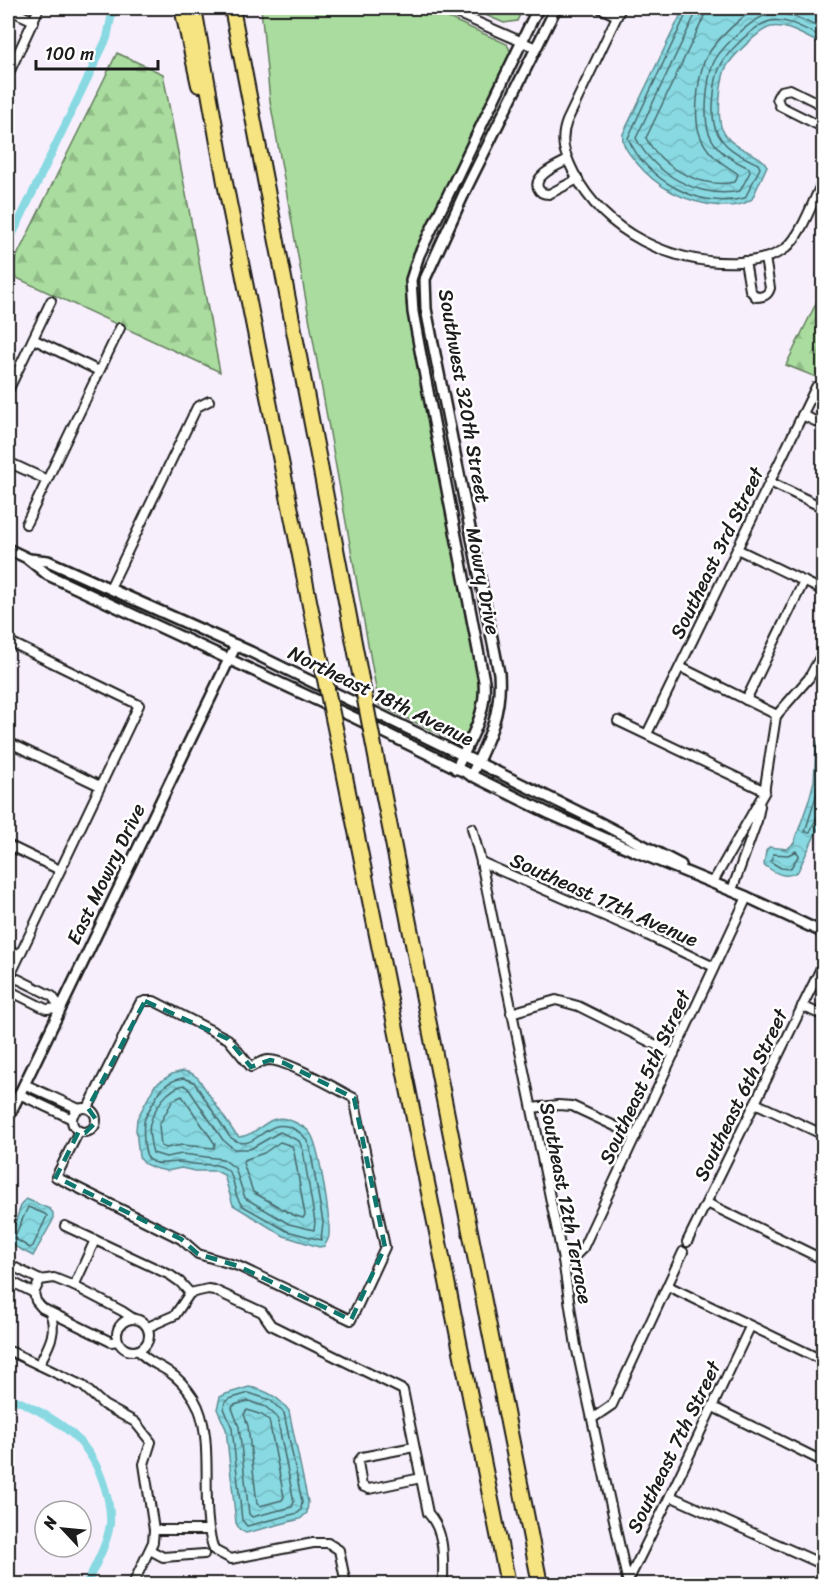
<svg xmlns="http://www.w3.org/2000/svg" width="831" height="1592" font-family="Sriracha,sans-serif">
  <defs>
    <pattern id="forest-firs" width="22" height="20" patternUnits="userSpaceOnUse" patternTransform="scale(1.5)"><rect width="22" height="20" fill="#a9dc9e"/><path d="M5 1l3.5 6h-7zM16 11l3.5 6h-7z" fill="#91bc88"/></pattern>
    <pattern id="water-waves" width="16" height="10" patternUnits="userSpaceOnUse" patternTransform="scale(1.5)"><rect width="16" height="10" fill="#88d9e2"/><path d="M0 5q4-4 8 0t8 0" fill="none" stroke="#75bac1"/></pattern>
  </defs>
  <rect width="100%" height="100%" fill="#f8effc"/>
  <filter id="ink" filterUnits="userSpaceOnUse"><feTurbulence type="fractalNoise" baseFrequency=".0167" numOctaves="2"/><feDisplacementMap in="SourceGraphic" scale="12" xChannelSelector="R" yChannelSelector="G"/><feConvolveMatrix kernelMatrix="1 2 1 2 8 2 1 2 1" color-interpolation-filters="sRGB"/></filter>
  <g filter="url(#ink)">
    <path fill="#a9dc9e" stroke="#627c5d" stroke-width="1.5" d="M261,8H426L507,44L511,53L412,258L407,274L406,304L479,680C480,697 477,735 460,744L379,705L270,101Z"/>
    <g fill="url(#forest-firs)" stroke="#627c5d" stroke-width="1.5">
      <path d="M469,8H523L517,21L504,23Z"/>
      <path d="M117,53L163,74L220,372L8,274Z"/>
      <path d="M823,289V380L786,365Z"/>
    </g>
    <g fill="url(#water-waves)" stroke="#5d8d93" stroke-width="1.5">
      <path d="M684,8H823V44C807,39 790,24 771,27C760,29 729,59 725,70C720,83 717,118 722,129C733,153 759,150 767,166L752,199C743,206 732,206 721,206C686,203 658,189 636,162C629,154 621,144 623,134Z"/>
      <path d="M823,730V818L798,871C786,880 775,873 764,865L766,851L769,847L787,849L794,843L809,800L814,781L816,748Z"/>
      <path d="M183,1071L191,1073L198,1078L234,1132L239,1137C257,1136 268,1114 286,1119C293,1121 306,1127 310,1133C319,1144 330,1217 329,1234C329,1239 327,1242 324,1246L319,1247L284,1236L233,1205L224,1175L216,1171H195L181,1168L167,1171L154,1168L145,1164L139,1157L136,1130L137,1119L155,1085L172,1074Z"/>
      <path d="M26,1199L50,1209L53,1213V1220L33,1256L8,1243L22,1203Z"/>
      <path d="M249,1387C266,1390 279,1397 289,1411L308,1502L307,1513L300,1519L246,1533L240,1530L236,1523L226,1429L217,1409L220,1397L226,1394Z"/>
    </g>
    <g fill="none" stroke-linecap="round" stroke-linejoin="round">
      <g stroke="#47686b" stroke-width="1.5">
        <path d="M689,8L628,138C646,180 699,210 745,198L760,168L758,164C741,156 724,149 716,130C710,118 714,79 720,67C726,53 756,23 771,21C790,18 807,31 824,38"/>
        <path d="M697,8L695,15L636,138C655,175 699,199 740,191L750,172L749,168C732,160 716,152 709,133C703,118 707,79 713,64C720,48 754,16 771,14C790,12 807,22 824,30"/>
        <path d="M706,8L703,19L646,138C662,168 701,189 735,182L738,174C722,163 707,155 700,135C693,118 698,79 704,62C711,45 742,14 759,8"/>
        <path d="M824,742L817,793L805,832H810L816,819L824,817"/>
        <path d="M796,851L799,855L790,869L781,868L771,862L773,854L788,855Z"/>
        <path d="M183,1078L194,1082L229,1136C255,1159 263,1115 292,1128C302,1133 306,1137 310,1148L323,1222L321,1240L287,1231L243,1206C232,1197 237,1177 226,1169C216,1162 205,1166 194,1164C190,1164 185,1162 180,1162C160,1162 146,1171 144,1142C143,1121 142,1122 153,1103C160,1089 167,1081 183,1078Z"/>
        <path d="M184,1085L188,1088L223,1140L234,1149H250L280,1132L299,1141L303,1150L315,1222L314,1230L289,1224L245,1198L235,1168L223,1159L182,1154L166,1157L153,1153C151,1146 148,1131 150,1124C154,1108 168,1088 184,1085Z"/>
        <path d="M182,1096L215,1144L214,1148L182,1145L166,1148L161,1146L159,1125L173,1100Z"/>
        <path d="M280,1142L292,1146L294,1152L305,1215L303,1218L293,1215L253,1192L243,1163L244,1160L264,1153Z"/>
        <path d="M28,1207L45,1214L47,1216L33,1246L30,1248L14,1238Z"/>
        <path d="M249,1393L270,1400L284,1413L302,1502L301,1510L298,1513L247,1526L242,1520L232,1428L224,1408L225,1402L229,1399Z"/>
        <path d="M249,1401L266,1407L277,1417L294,1502L292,1507L252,1517L249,1514L239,1427L232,1408L234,1405Z"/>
        <path d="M247,1410L262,1415L269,1420L284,1497L282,1500L260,1506L257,1504L248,1426L244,1414Z"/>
      </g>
      <g stroke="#88d9e2" stroke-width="8">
        <path d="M8,244L107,38L113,8"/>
        <path d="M8,1396C50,1416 85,1432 102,1479C107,1493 111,1509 110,1524C107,1545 95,1566 86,1584"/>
      </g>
      <defs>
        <g id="minor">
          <path d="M445,8L536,48"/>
          <path d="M600,8L617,16"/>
          <path d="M621,8L567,121C559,141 565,155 574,173C605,233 672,265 739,262C755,261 773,258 786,248C802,235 814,198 824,179"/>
          <path d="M8,9L34,21"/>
          <path d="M8,75L39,8"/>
          <path d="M824,106L790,89L781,91L777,98L780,106L824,128"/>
          <path d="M568,160C559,165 533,175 538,188C540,193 544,194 549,194L578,179"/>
          <path d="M745,261L750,290L756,297C764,297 768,295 770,288L765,258"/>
          <path d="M33,339L99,371"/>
          <path d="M8,391L51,301"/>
          <path d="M802,415L824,425"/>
          <path d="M8,462L47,480"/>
          <path d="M770,482L824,508"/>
          <path d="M26,524L120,328"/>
          <path d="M737,549L824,591"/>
          <path d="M110,588L197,407L209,401"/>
          <path d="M8,641L139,705L8,980"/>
          <path d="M680,667L777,715"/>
          <path d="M746,700L804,581"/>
          <path d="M618,721L765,791"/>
          <path d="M647,734L816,387"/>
          <path d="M8,742L100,786"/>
          <path d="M472,828L481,862L563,1260L576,1346L628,1584"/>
          <path d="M8,845L60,870"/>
          <path d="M481,862L634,929L714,967"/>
          <path d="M713,882L764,793L776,716L809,678L824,650"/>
          <path d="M732,890L757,821L760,806"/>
          <path d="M8,949L20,955"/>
          <path d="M8,981L18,979L52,996L61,1008"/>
          <path d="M8,982L12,992L46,1009L61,1008"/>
          <path d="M802,1006L824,1016"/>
          <path d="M511,1013L556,1000L578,1006L674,1054"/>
          <path d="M24,1084L79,1109"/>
          <path d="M19,1094L72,1119"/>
          <path d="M755,1103L824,1135"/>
          <circle cx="84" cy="1120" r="12"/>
          <path d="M532,1108L558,1105L572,1106L636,1136"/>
          <path d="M79,1131L56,1177L181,1239L198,1254L238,1266L351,1320L385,1247L354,1098C337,1089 285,1059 268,1060C262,1061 256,1064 251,1067L228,1039L154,1001H145L140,1003L88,1108"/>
          <path d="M707,1203L824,1260"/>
          <path d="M65,1226L170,1275L180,1282L190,1293"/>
          <path d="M687,1242L824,962"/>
          <path d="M563,1260L575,1256L583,1248L747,897"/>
          <path d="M8,1264L40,1280L54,1278L74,1286L122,1311L134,1319"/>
          <path d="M8,1280L34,1293"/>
          <path d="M40,1280L34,1293L36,1301L42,1308L111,1342L118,1341"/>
          <path d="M74,1286L95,1240"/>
          <path d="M668,1286L824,1361"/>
          <circle cx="133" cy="1335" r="16"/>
          <path d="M148,1327L175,1315L190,1293L208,1289L214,1290L262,1312L271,1325L403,1390L428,1513C446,1533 443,1559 443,1584"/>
          <path d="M139,1351C147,1362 158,1364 169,1372C180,1379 187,1388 194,1399C217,1437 198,1505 214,1550L231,1559L313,1543H328L339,1550L346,1584"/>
          <path d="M12,1352L83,1386L104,1405L135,1422L151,1442L144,1464L154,1530L153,1542L133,1584"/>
          <path d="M39,1365C48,1347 58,1332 50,1313"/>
          <path d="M713,1407L824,1462"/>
          <path d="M593,1418L612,1405L683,1252"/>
          <path d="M414,1447L362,1457L358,1462L362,1486L369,1489L421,1478"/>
          <path d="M670,1496L824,1565"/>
          <path d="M154,1530H208"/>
          <path d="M150,1550L163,1557L204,1554"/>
          <path d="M628,1581L670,1496L750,1327"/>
        </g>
        <g id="tertiary">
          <path d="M8,549L27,558L48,575L355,718L550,814L632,850L747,897L824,933"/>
          <path d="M29,559L48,561L251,652L587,816L681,865"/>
          <path d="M456,769C470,740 487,714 484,681L420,350L413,312L411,280L419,255L538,8"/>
          <path d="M471,776C488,740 502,714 499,673L426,309L425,279L467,187L556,8"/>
          <path d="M8,1118L236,645"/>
        </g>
        <g id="motorway">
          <path d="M182,8L199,85"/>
          <path d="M194,8L226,188L321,660"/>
          <path d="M232,8L361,679"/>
          <path d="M339,747L508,1584"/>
          <path d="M378,767L540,1584"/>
        </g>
      </defs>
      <use href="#minor" stroke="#1c1c1c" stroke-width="12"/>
      <use href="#tertiary" stroke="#1c1c1c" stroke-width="14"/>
      <use href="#motorway" stroke="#1c1c1c" stroke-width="18"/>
      <use href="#minor" stroke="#fff" stroke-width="8"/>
      <use href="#tertiary" stroke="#fff" stroke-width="9"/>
      <use href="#motorway" stroke="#f6e381" stroke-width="14"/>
      <defs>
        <g id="motorway-bridge">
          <path d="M321,660L339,747"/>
          <path d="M361,679L378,767"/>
        </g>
      </defs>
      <use href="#motorway-bridge" stroke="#1c1c1c" stroke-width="18" stroke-linecap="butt"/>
      <use href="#motorway-bridge" stroke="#f6e381" stroke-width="14"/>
    </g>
  </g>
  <path fill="none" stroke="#0f766e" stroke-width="4.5" stroke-dasharray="12 8" stroke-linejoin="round" d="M145,1001L228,1039L251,1067L270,1060L284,1063L354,1098L385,1247L351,1320L238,1266L198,1254L181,1239L56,1177L79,1131L85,1133L97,1121L88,1108Z"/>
  <g text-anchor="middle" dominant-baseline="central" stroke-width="5" stroke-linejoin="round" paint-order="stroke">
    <g font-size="20" fill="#1c1c1c" stroke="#fff">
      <text transform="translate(464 396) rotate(80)">Southwest 320th Street</text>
      <text transform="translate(717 553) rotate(-64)">Southeast 3rd Street</text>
      <text transform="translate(483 581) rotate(79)">Mowry Drive</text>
      <text transform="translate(381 696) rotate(26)">Northeast 18th Avenue</text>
      <text transform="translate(106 874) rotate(-64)">East Mowry Drive</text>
      <text transform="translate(604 900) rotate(24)">Southeast 17th Avenue</text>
      <text transform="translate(645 1077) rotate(-65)">Southeast 5th Street</text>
      <text transform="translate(741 1095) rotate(-64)">Southeast 6th Street</text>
      <text transform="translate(566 1203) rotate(79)">Southeast 12th Terrace</text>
      <text transform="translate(674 1447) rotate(-64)">Southeast 7th Street</text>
    </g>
  </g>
  <rect width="831" height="1592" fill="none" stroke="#fff" stroke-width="30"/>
  <rect x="15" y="15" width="801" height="1562" fill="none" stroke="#1c1c1c" stroke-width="2" filter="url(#ink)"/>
  <g transform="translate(63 1529) rotate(296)"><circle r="28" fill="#ffffff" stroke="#a4a4a4" stroke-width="1.5"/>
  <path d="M0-4.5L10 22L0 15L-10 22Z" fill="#1c1c1c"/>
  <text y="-9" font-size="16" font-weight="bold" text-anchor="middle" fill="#1c1c1c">N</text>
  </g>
  <path d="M36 60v9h122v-9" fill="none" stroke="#1c1c1c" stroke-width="3"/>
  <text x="45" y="60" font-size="18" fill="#1c1c1c" stroke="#ffffff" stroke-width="4.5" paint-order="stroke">100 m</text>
</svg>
